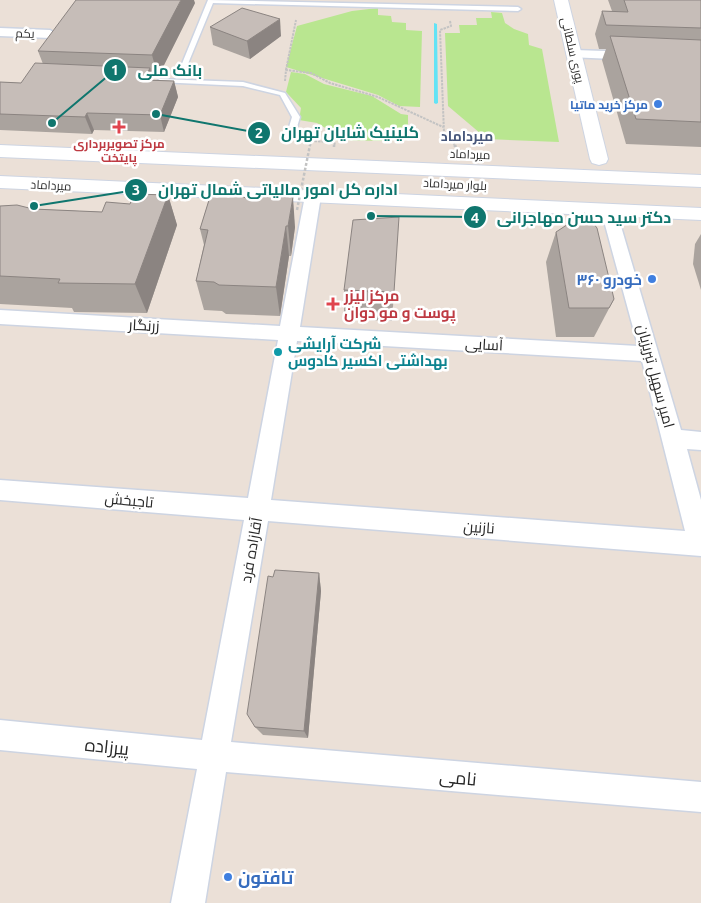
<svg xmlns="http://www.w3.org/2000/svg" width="701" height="903" font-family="Ubuntu,Cairo,sans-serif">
  <rect width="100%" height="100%" fill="#ebe0d7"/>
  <g fill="#b9e690">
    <path d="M378,8V15L391,16L392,22L406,23V30L422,31L420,107L399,106L378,95L286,67L297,26L352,11Z"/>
    <path d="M491,12L502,13L505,23L514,29L528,34L529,45L542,49L559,142L487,139L448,106L445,33H460L459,25H477L476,18H492Z"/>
    <path d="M291,72L305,74L324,84L372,96L401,114L408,115V131L391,141L324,140L327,129L317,123L299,120L301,108L286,92Z"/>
  </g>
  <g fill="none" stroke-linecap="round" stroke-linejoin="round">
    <path fill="#63e3f5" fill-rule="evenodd" d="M434,23L437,24L438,103L436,104L434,103Z"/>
    <defs>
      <g id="service">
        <path d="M208,0L518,7L521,9L518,11L213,3L185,71L180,72L179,71Z"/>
        <path d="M160,79L243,82L285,93L300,117L297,127L293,129L289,127L292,117L280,95L243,86L158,82V80Z"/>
      </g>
      <g id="minor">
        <path d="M0,28L50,30L56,34L50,38L0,36Z"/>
        <path d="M574,50L635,52L641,56L635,60L569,57L568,54Z"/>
        <path d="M313,191L319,192L321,196L300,327L638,346L601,210L603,206L609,205L615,206L681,430L701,432V450L687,449L701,500V556L268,521L231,742L701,782V812L226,772L205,903H171L197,769L0,750V720L202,740L244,520L0,500V480L248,498L278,340L0,324V310L280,326L305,196L307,192ZM297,341L642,361L685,531L271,500Z"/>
      </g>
      <g id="secondary">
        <path d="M554,0H568L608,159L606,163L599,165L592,163L590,159Z"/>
        <path d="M0,145L701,175V187L0,157Z"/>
        <path d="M0,176L701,208V220L0,188Z"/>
      </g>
    </defs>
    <use href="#service" stroke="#cdd4e2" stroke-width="3"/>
    <use href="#minor" stroke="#cdd4e2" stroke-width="3"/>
    <use href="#secondary" stroke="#cdd4e2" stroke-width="2"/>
    <g stroke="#c3c3c3" stroke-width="2" stroke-dasharray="2.5 1" stroke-linecap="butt">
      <path d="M450,21L451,26L440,30L444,133L456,146"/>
      <path d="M286,70L296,20"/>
      <path d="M285,81L286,70L311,73L330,83L378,97L443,127"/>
      <path d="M311,141L335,142L334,146"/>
    </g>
    <g stroke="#c3c3c3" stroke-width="2.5" stroke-dasharray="3 2" stroke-linecap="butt">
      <path d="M454,145L460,151"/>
      <path d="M334,147V145"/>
    </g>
    <use href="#service" fill="#fff" fill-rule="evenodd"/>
    <use href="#minor" fill="#fff" fill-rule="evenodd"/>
    <use href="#secondary" fill="#fff" fill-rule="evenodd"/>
    <path stroke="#c3c3c3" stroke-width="2" stroke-dasharray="2.5 1" stroke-linecap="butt" d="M310,146L311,141"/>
    <path stroke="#c3c3c3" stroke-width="2.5" stroke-dasharray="3 2" stroke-linecap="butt" d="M297,210L310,145"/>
  </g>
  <g fill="#aaa39e">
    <path d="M608,0H701V147L626,144L602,60L606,49H599L595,34L602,11H612Z"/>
    <path d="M195,3L158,77H152L153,80L174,81L178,97L164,132L94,130L92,134L0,130V82L21,83L43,64L38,51Z"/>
    <path d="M210,27L281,36L250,59L213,45Z"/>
    <path d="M168,195L177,225L147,313L74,312L72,308L0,304V206L33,209L102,212L130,204Z"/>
    <path d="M209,200L295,227L291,256H289L280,316L226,314L222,311L204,310L196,281L204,245L200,229Z"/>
    <path d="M556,232L614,299L594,337H556L546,262Z"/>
    <path d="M701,234V290L693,264L695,244Z"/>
    <path d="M344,290L394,292L392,321L344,319Z"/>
    <path d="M319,573L321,591L308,738L263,735L255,727L273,577Z"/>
  </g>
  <g fill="#8b8481">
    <path d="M181,0H194L195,3L158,77L152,55Z"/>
    <path d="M280,19L281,36L250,59L247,41Z"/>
    <path d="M150,68L154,84L144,80Z"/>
    <path d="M174,81L178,97L164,132L160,115Z"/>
    <path d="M87,113L94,130L92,134L85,117Z"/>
    <path d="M168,195L177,225L147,313L135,284Z"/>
    <path d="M293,197L295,227L291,256L288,226Z"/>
    <path d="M286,226L289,256L280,316L276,287Z"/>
    <path d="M319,573L321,591L308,738L304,731Z"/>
  </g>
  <g fill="#c6bdb8" stroke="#8b8481">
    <path d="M76,0H181L152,55L38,51Z"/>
    <path d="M624,0H701V28L606,25L602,11L628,12Z"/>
    <path d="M242,8L280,19L247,41L210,27Z"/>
    <path d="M610,36L701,40V122L636,119Z"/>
    <path d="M35,63L150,68L144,80L174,81L160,115L87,113L85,117L0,114V82L21,83Z"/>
    <path d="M134,194L168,195L135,284L58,283L60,279L0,276V206L17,205L33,209L102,212L106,202L130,204Z"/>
    <path d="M217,194L242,196L249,200L256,197H293L288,226H286L276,287L219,285L214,282L196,281L208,230L200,229L209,200Z"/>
    <path d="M585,213L597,228L614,299L609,308H569L556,232Z"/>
    <path d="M399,217L394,292L344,290L353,220Z"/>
    <path d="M275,570L319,573L304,731L255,727L247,714L268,576L273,577Z"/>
  </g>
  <g fill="#3f7fe0" stroke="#fff" stroke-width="2">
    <circle cx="658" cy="104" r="5"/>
    <circle cx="652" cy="279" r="5"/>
    <circle cx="228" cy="877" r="5"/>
  </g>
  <g fill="#e0444e" stroke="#fff" stroke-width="2">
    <path d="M116.5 119.5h5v5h5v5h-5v5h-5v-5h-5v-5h5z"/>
    <path d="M330.5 296.5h5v5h5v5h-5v5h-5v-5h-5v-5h5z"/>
  </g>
  <circle fill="#0f9aa8" stroke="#fff" stroke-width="2" cx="278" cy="352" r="5"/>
  <g text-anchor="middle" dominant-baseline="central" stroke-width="5" stroke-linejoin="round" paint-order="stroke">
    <g font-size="12" fill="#272727" stroke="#fff">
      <text transform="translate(25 33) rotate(2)">یکم</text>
      <text transform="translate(573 50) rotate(77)">پوری سلطانی</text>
      <text transform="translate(470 154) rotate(2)">میرداماد</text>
      <text transform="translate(455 184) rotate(3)">بلوار میرداماد</text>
      <text transform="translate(51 185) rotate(3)">میرداماد</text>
    </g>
    <g font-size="12" font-weight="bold" fill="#366cbe" stroke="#fff" text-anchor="end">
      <text x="648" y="104">مرکز خرید ماتیا</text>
    </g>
    <g font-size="12" font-weight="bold" fill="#be3a42" stroke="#fff">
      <text x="119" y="143">مرکز تصویربرداری<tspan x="119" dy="14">پایتخت</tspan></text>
    </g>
    <g font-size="14" font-weight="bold" fill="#46567a" stroke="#fff">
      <text x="467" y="136">میرداماد</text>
    </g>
    <g font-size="15" font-weight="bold" fill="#366cbe" stroke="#fff" text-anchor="end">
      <text x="642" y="279">خودرو ۳۶۰</text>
    </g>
    <g font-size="15" font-weight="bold" fill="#be3a42" stroke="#fff" text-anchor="start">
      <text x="344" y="295">مرکز لیزر<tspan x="344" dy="17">پوست و مو دوان</tspan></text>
    </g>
    <g font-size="15" fill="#272727" stroke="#fff">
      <text transform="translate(144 325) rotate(3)">زرنگار</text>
      <text transform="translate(484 344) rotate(3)">آسایی</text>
      <text transform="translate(656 376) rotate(75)">امیر سهیل تبریزیان</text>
      <text transform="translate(129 500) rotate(5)">تاجبخش</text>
      <text transform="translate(479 527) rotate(4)">نازنین</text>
      <text transform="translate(251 550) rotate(-80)">آقازاده فرد</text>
    </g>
    <g font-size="15" font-weight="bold" fill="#0d838f" stroke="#fff" text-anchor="start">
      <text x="288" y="343">شرکت آرایشی<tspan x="288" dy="17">بهداشتی اکسیر کادوس</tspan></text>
    </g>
    <g font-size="18" fill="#272727" stroke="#fff">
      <text transform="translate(107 746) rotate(6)">پیرزاده</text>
      <text transform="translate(458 777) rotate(5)">نامی</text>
    </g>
    <g font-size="18" font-weight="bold" fill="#366cbe" stroke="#fff" text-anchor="start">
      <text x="238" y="877">تافتون</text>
    </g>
  </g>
  <path fill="none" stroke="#0f766e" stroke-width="2" d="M52 123L115 70M156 114L259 133M34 206L136 190M371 216L475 217"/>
  <g fill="#0f766e" stroke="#fff" stroke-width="2">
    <circle cx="52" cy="123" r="5"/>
    <circle cx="156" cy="114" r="5"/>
    <circle cx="34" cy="206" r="5"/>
    <circle cx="371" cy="216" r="5"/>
    <circle cx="115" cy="70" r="12"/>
    <circle cx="259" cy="133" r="12"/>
    <circle cx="136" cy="190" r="12"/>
    <circle cx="475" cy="217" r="12"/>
  </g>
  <g font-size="15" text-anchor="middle" font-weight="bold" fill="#fff">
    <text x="115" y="75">1</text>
    <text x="259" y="138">2</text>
    <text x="136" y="195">3</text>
    <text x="475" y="223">4</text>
  </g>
  <g font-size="16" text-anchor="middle" font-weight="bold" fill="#0f766e" stroke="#fff" stroke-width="5" stroke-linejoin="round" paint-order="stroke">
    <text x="170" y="76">بانک ملی</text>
    <text x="350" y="138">کلینیک شایان تهران</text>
    <text x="278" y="195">اداره کل امور مالیاتی شمال تهران</text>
    <text x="584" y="223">دکتر سید حسن مهاجرانی</text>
  </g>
</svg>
